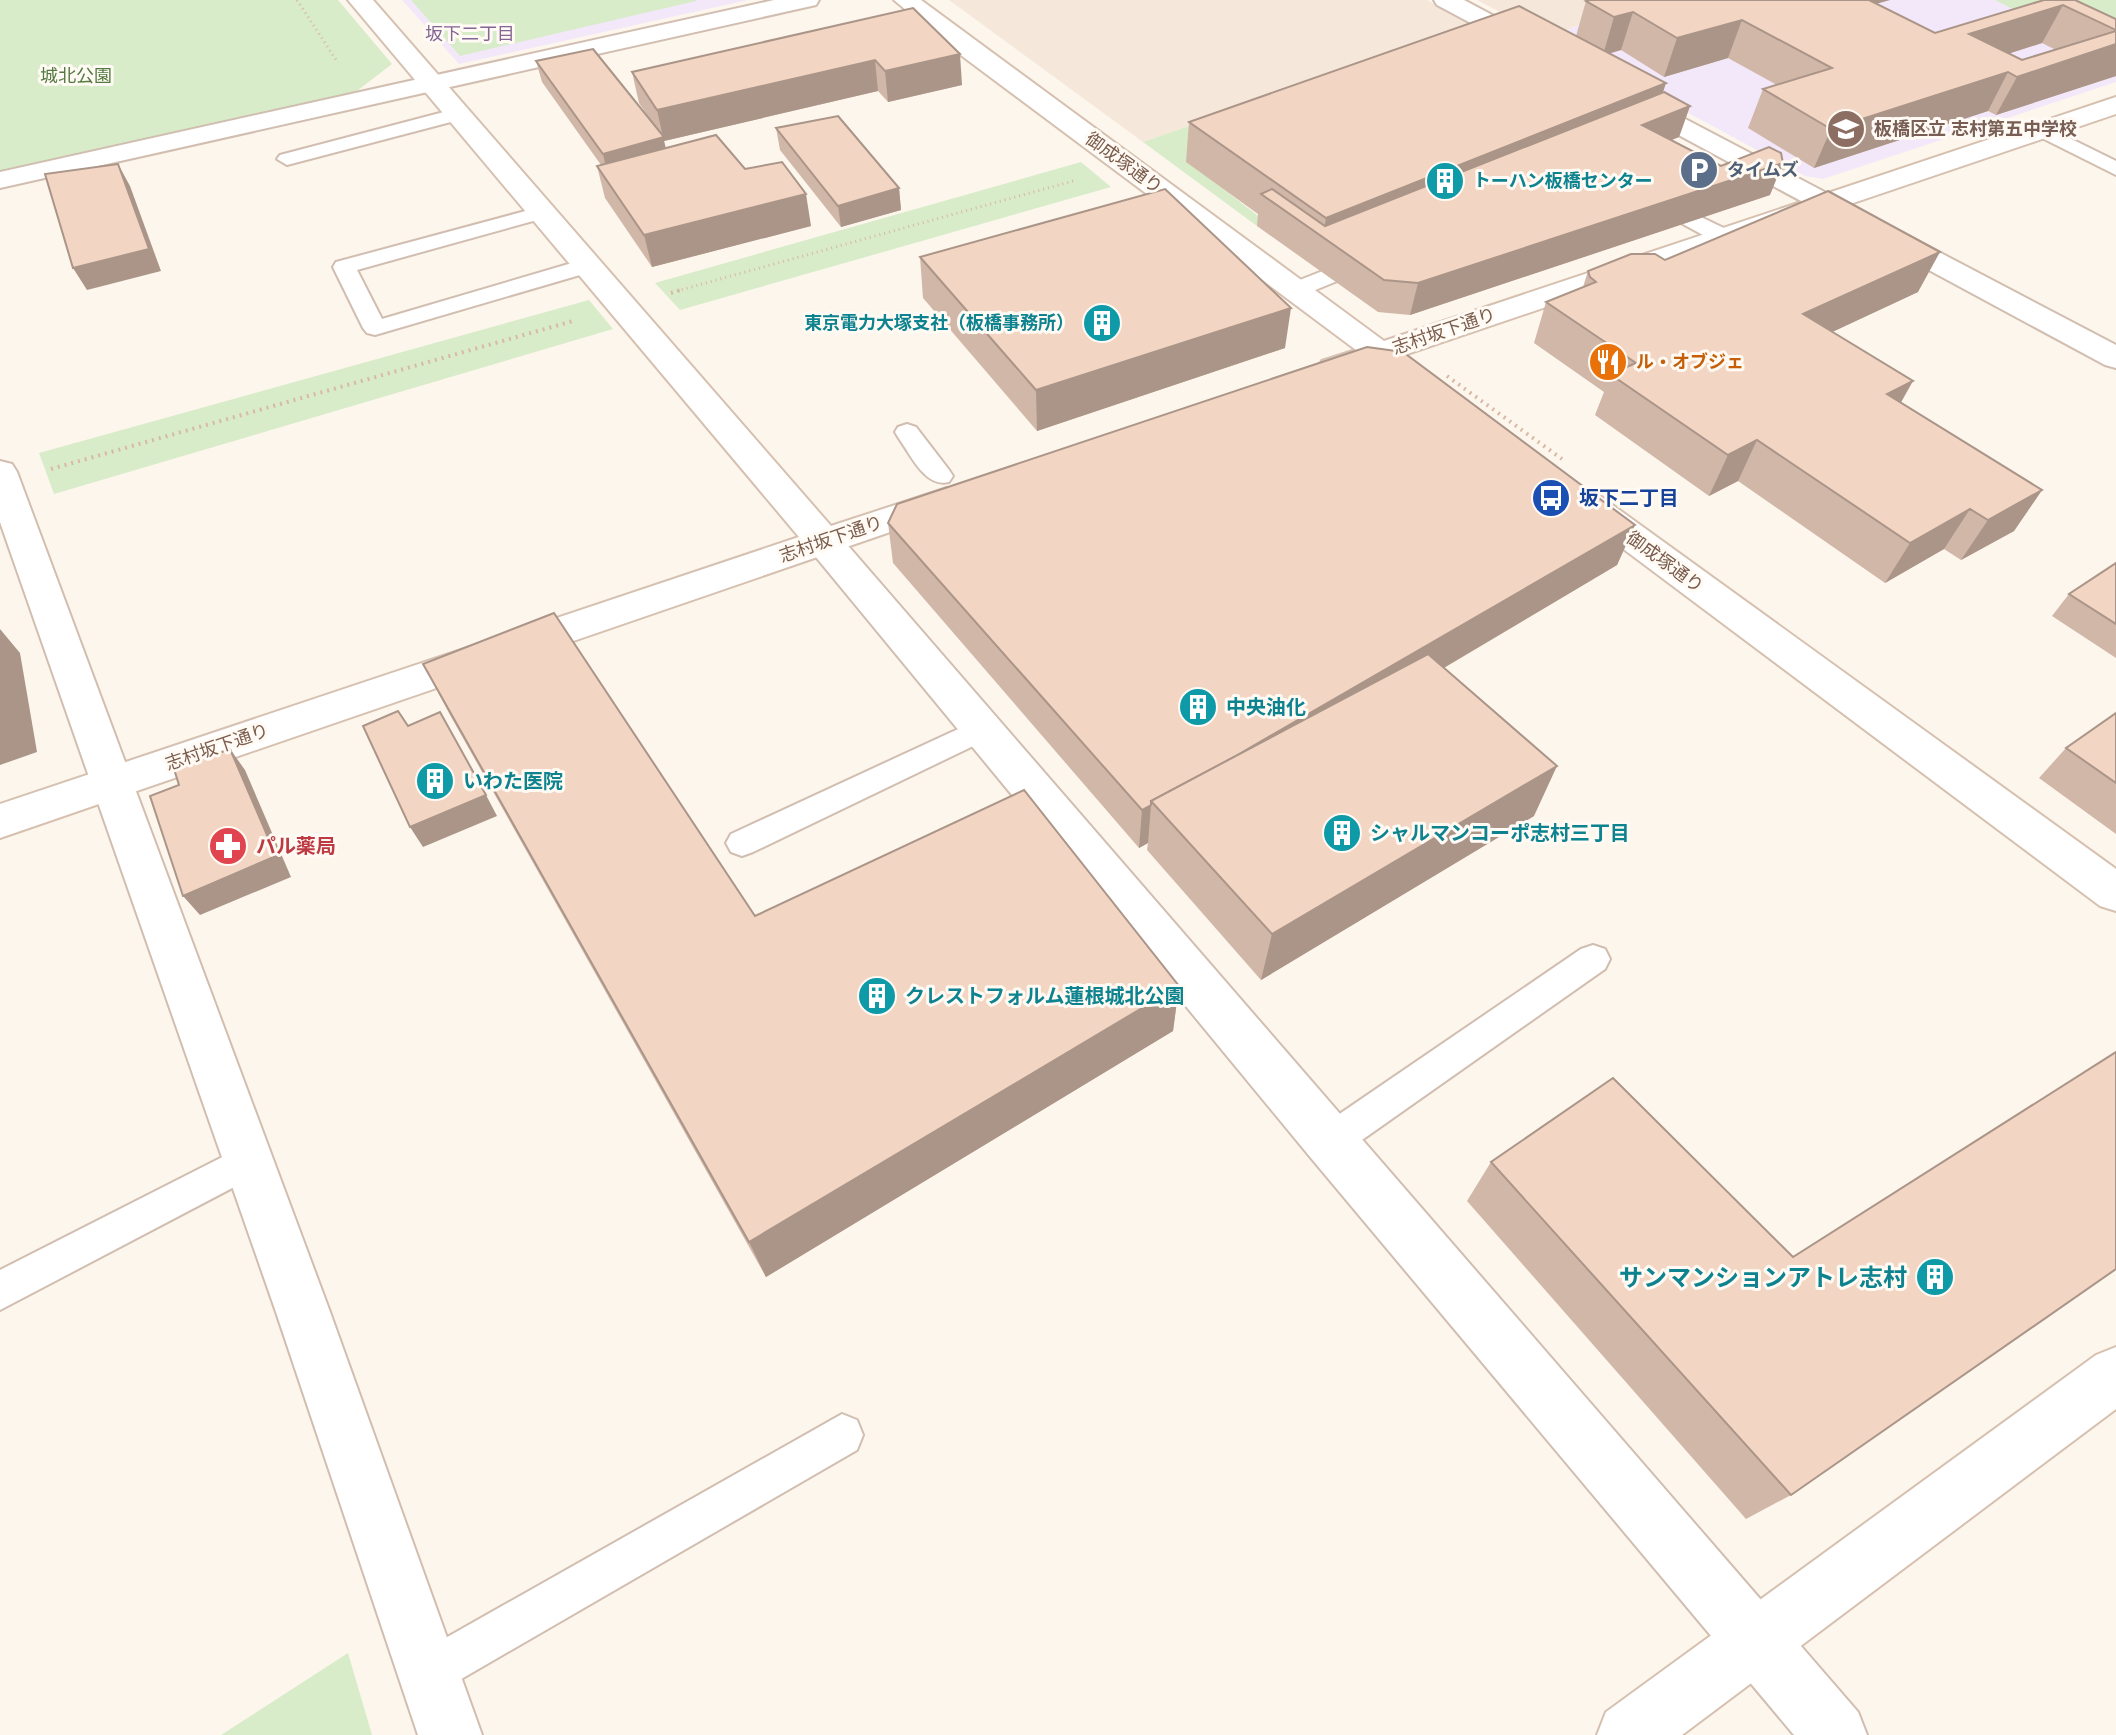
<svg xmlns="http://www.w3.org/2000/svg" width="2116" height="1735" font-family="Helvetica,'Noto Sans JP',sans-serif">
  <rect width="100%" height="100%" fill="#fdf6ec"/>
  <g fill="#f5e8da">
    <path d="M949,0H1427L1478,26L1143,142Z"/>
    <path d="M1477,0H1644L1548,37Z"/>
  </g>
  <g fill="#f3e8fa">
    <path d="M402,0H748L459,64Z"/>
    <path d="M1644,0H2116V82L1823,179L1805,176L1548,37Z"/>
  </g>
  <g fill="#d8ecc9">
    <path d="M0,0H338L392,64L353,94L0,171Z"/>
    <path d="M411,0H696V1L460,56Z"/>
    <path d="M1995,0H2116V61Z"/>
    <path d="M1478,26L1187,161L1266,222L1257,226L1143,142Z"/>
    <path d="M1081,162L1111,187L680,310L655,283Z"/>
    <path d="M589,300L613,329L54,494L39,453Z"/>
    <path d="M348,1653L372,1735H221Z"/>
  </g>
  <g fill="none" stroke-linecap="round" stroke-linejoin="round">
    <defs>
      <g id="lane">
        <path d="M459,108L466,110L469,114L466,118L287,165L277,159L280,155Z"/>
        <path d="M2041,124L2116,161V175L2034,134L2031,130Z"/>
        <path d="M1655,195L1730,231L1733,236L1730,241H1714L1648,205L1645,201Z"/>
        <path d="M544,206L551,208L555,212L551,216L357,270L382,319L589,258L600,265L597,270L375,335L367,333L363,328L333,267L336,262Z"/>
        <path d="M1366,254L1377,261L1374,266L1303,295H1287L1284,290L1287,285Z"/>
        <path d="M907,424L916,427L949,470L953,476L949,482C925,488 911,455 898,437L895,432L898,427Z"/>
        <path d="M982,718L992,721L997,729L992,737L753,852L742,856L731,852L726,843L731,834Z"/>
        <path d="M1593,945L1605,949L1610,959L1605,969L1342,1154L1329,1159L1316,1154L1311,1142L1316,1130L1581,949Z"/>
        <path d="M248,1144L261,1149L266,1161L261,1173L0,1310V1270Z"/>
        <path d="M842,1414L857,1420L863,1435L857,1450L444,1689L428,1696L412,1689L405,1673L412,1657Z"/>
      </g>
      <g id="street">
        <path d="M774,0H819L816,5L807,7L0,188V172Z"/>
        <path d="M1434,0H1464L1545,43L1549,48L1545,53H1527L1437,5Z"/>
        <path d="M1632,91L2116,345V368L2105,365L1623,105L1619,99L1623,93Z"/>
        <path d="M0,461L12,464L17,472L330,1312L482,1735H418L276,1312L0,522Z"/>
        <path d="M824,530L837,533L1858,1712L1867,1735H1794L1311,1158L811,551L806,542L811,533Z"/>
      </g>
      <g id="secondary">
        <path d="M348,0H373L831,526L947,488L960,492L965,500L960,508L0,838V804L799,537Z"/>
        <path d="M894,0H921L1384,341L2116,97V114L1404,355L1414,366L1409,373C1395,377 1387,374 1376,365L1334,378L1322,375L1318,368L1322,361L1356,350L954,50Z"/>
        <path d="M1583,489L1596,493L2116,869V911L2100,906L1570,509L1565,501L1570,493Z"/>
        <path d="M2116,1347V1409L1682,1735H1597L1606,1712L2096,1355Z"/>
      </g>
    </defs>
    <use href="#lane" stroke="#d1beb0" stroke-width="4"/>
    <use href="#street" stroke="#d1beb0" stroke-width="4"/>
    <use href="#secondary" stroke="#d6c0b0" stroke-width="4"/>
    <g stroke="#d9b8a5" stroke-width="3" stroke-dasharray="1 4" stroke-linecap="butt">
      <path d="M297,0L338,63"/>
      <path d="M677,291L1073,181"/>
    </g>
    <g stroke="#d9b8a5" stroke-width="4" stroke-dasharray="2 5" stroke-linecap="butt">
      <path d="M671,293L684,289"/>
      <path d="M1447,376L1562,459"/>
      <path d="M51,469L573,321"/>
    </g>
    <use href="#lane" fill="#fff" fill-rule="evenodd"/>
    <use href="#street" fill="#fff" fill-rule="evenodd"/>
    <use href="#secondary" fill="#fff" fill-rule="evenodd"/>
  </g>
  <g fill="#d1b7a8" fill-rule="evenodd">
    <path d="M2044,0L2116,19V76L1996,115L1988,111L1814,168L1748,128L1763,89L1777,85L1728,58L1664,77L1621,50L1609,54L1664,92L1690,106L1679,137L1671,140L1770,195L1410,315L1378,312L1257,226L1258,214L1186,162L1189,122L1576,36L1586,1L1877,4L1935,33ZM2042,43L2056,50L2022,60L2008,54Z"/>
    <path d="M913,8L962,85L888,102L878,91L664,141L666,148L745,169L811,226L652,267L605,198L597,166L601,165L542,82L536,61L654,125L639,103L632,72Z"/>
    <path d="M776,128L899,188L901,210L841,227L780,150Z"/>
    <path d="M920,257L1285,348L1037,431L923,298Z"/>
    <path d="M1665,260L1918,292L1832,332L1900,403L2042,490L2014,531L1961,560L1944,549L1885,583L1738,481L1709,496L1595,415L1604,392L1534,343L1546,302L1583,287L1588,271Z"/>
    <path d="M888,523L1635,525L1617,565L1444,668L1534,816L1261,980L1147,850L1148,843L1139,848L893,563Z"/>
    <path d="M2116,563V658L2052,616L2069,594Z"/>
    <path d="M423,664L755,916L1179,986L1173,1031L766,1277L450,715Z"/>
    <path d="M2116,713V834L2039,778L2066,748Z"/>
    <path d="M1491,1162L1793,1257L1791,1495L1746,1519L1467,1201Z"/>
  </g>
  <g fill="#aa9588">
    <path d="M1828,0H1890L1820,20Z"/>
    <path d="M2063,5L2042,43L1950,72L1969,34Z"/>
    <path d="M1633,12L1621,50L1603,55L1614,17Z"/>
    <path d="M1742,20L1728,58L1664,77L1677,38Z"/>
    <path d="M2116,44V76L1996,115L2017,77Z"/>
    <path d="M960,54L962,85L888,102L885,71Z"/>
    <path d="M875,60L878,91L664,141L668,159L608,176L603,154L663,137L657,110Z"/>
    <path d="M2008,72L1988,111L1814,168L1831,129Z"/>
    <path d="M1666,83L1654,120L1690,106L1679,137L1632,156L1323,237L1326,218Z"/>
    <path d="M1783,163L1770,195L1410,315L1418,283Z"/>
    <path d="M118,164L130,186L161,271L87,290L73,268Z"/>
    <path d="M899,188L901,210L841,227L838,206Z"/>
    <path d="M806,194L811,226L652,267L644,235Z"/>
    <path d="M1940,252L1918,292L1783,355L1803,314Z"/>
    <path d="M1291,308L1285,348L1037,431L1036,390Z"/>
    <path d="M1913,381L1890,422L1887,394Z"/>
    <path d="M1757,440L1738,481L1709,496L1728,455Z"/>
    <path d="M2042,490L2014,531L1961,560L1988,520Z"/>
    <path d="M1970,509L1944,549L1885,583L1910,543Z"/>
    <path d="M1635,525L1617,565L1175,827L1154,803Z"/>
    <path d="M0,629L20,653L37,752L0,765Z"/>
    <path d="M230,749L245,770L291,877L200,915L183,896Z"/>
    <path d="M1557,766L1534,816L1261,980L1272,934Z"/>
    <path d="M486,795L497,816L423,847L410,827Z"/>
    <path d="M1151,805L1148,843L1139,848L1142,810Z"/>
    <path d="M1179,986L1173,1031L766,1277L749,1242Z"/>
  </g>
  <g fill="#f3d5c3" stroke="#aa9588" stroke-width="2">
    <path d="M1590,0H1869L1935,33L2044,0H2075L2116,19V30L2063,5L1969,34L2022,60L2116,31V44L2017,77L2008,72L1831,129L1763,89L1832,68L1742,20L1677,38L1633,12L1614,17L1586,1Z"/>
    <path d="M1519,6L1666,83L1326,218L1189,122Z"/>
    <path d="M913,8L960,54L885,71L875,60L657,110L632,72Z"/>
    <path d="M593,49L664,137L603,154L536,61Z"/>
    <path d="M1664,92L1690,106L1642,125L1721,166L1769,147L1781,153L1783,163L1418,283L1384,280L1261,194L1272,189L1325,226Z"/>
    <path d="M838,116L899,188L838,206L776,128Z"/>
    <path d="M716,135L745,169L782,162L806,194L644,235L597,166Z"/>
    <path d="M118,164L149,249L73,268L45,174Z"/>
    <path d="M1165,189L1291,308L1036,390L920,257Z"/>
    <path d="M1828,191L1940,252L1803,314L1913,381L1887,394L2042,490L1988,520L1970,509L1910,543L1757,440L1728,455L1610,374L1636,363L1546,302L1596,282L1590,277L1588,271L1631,254H1655L1665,260Z"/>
    <path d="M1367,347L1403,352L1635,525L1234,757L1151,801V805L1142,810L888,523L897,504Z"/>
    <path d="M2116,563V624L2069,594Z"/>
    <path d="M554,613L755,916L1024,790L1179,986L749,1242L423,664Z"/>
    <path d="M1428,654L1557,766L1272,934L1151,801Z"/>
    <path d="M398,711L408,726L440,712L486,795L410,827L363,726Z"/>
    <path d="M2116,713V783L2066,748Z"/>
    <path d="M230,749L276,856L183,896L150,796L179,785L174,769Z"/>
    <path d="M2116,1052V1269L1791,1495L1491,1162L1613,1078L1793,1257Z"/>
  </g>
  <defs>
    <symbol id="school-disc" viewBox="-11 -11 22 22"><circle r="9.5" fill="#8d6e63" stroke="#fffaf3"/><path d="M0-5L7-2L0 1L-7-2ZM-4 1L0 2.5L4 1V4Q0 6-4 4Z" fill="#fff"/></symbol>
    <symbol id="parking-disc" viewBox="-11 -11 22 22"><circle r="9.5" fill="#5c6f8a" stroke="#fffaf3"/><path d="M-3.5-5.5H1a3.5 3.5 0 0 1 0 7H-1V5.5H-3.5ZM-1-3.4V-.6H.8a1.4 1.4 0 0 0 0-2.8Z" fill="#fff"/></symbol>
    <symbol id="building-disc" viewBox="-11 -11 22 22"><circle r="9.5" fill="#0f9aa8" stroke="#fffaf3"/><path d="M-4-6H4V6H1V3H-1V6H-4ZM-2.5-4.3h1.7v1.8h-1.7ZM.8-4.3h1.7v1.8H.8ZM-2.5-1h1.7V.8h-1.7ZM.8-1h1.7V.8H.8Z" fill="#fff"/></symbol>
    <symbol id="restaurant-disc" viewBox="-11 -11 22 22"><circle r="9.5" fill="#e8710a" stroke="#fffaf3"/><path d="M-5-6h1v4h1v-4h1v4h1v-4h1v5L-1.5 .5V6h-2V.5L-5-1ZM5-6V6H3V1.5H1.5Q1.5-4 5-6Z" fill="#fff"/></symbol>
    <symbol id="bus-disc" viewBox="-11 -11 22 22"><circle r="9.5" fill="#1a4fb4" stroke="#fffaf3"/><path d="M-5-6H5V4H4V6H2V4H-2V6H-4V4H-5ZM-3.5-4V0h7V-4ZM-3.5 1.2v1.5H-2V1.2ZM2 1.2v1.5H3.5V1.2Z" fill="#fff"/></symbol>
    <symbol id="pharmacy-disc" viewBox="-11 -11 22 22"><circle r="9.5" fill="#e0444e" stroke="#fffaf3"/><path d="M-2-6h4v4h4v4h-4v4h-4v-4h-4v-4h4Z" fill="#fff"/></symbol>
  </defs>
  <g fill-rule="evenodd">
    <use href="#school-disc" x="1824" y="107" width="44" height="44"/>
    <use href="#parking-disc" x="1677" y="148" width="44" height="44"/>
    <use href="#building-disc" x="1423" y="159" width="44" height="44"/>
    <use href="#building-disc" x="1080" y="301" width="44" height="44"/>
    <use href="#restaurant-disc" x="1586" y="340" width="44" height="44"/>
    <use href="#bus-disc" x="1529" y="476" width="44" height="44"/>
    <use href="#building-disc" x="1176" y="685" width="44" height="44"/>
    <use href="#building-disc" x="413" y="759" width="44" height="44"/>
    <use href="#building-disc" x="1320" y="811" width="44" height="44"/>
    <use href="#pharmacy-disc" x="206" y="824" width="44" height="44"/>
    <use href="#building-disc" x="855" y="974" width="44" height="44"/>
    <use href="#building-disc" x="1913" y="1255" width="44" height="44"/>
  </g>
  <g text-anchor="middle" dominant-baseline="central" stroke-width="6" stroke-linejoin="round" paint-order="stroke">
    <g font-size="18" fill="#846695" stroke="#fffaf3">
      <text x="470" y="34">坂下二丁目</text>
    </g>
    <g font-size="18" fill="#537a41" stroke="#fffaf3">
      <text x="76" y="76">城北公園</text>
    </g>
    <g font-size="18" font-weight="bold" fill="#785e54" stroke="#fffaf3" text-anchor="start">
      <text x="1874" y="129">板橋区立 志村第五中学校</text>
    </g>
    <g font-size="18" fill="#7a5c4d" stroke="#fffaf3">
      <text transform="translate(1124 163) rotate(36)">御成塚通り</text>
      <text transform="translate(1444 331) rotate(-19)">志村坂下通り</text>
      <text transform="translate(831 539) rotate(-19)">志村坂下通り</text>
      <text transform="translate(1665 562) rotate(36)">御成塚通り</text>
      <text transform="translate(217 747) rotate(-19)">志村坂下通り</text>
    </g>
    <g font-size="18" font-weight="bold" fill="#4e5e75" stroke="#fffaf3" text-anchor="start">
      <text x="1727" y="170">タイムズ</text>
    </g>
    <g font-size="18" font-weight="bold" fill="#0d838f" stroke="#fffaf3" text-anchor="start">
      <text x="1473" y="181">トーハン板橋センター</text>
      <text x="1074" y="323" text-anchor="end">東京電力大塚支社（板橋事務所）</text>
    </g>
    <g font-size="18" font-weight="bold" fill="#c56008" stroke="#fffaf3" text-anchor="start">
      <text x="1636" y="362">ル・オブジェ</text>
    </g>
    <g font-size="20" font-weight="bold" fill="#164399" stroke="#fffaf3" text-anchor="start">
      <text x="1579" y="498">坂下二丁目</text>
    </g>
    <g font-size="20" font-weight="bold" fill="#0d838f" stroke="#fffaf3" text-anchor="start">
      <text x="1226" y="707">中央油化</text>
      <text x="463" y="781">いわた医院</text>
      <text x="1370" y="833">シャルマンコーポ志村三丁目</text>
      <text x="905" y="996">クレストフォルム蓮根城北公園</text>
    </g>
    <g font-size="20" font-weight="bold" fill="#be3a42" stroke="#fffaf3" text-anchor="start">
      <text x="256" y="846">パル薬局</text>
    </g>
    <g font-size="24" font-weight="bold" fill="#0d838f" stroke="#fffaf3" text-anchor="end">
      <text x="1907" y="1277">サンマンションアトレ志村</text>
    </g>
  </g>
</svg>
